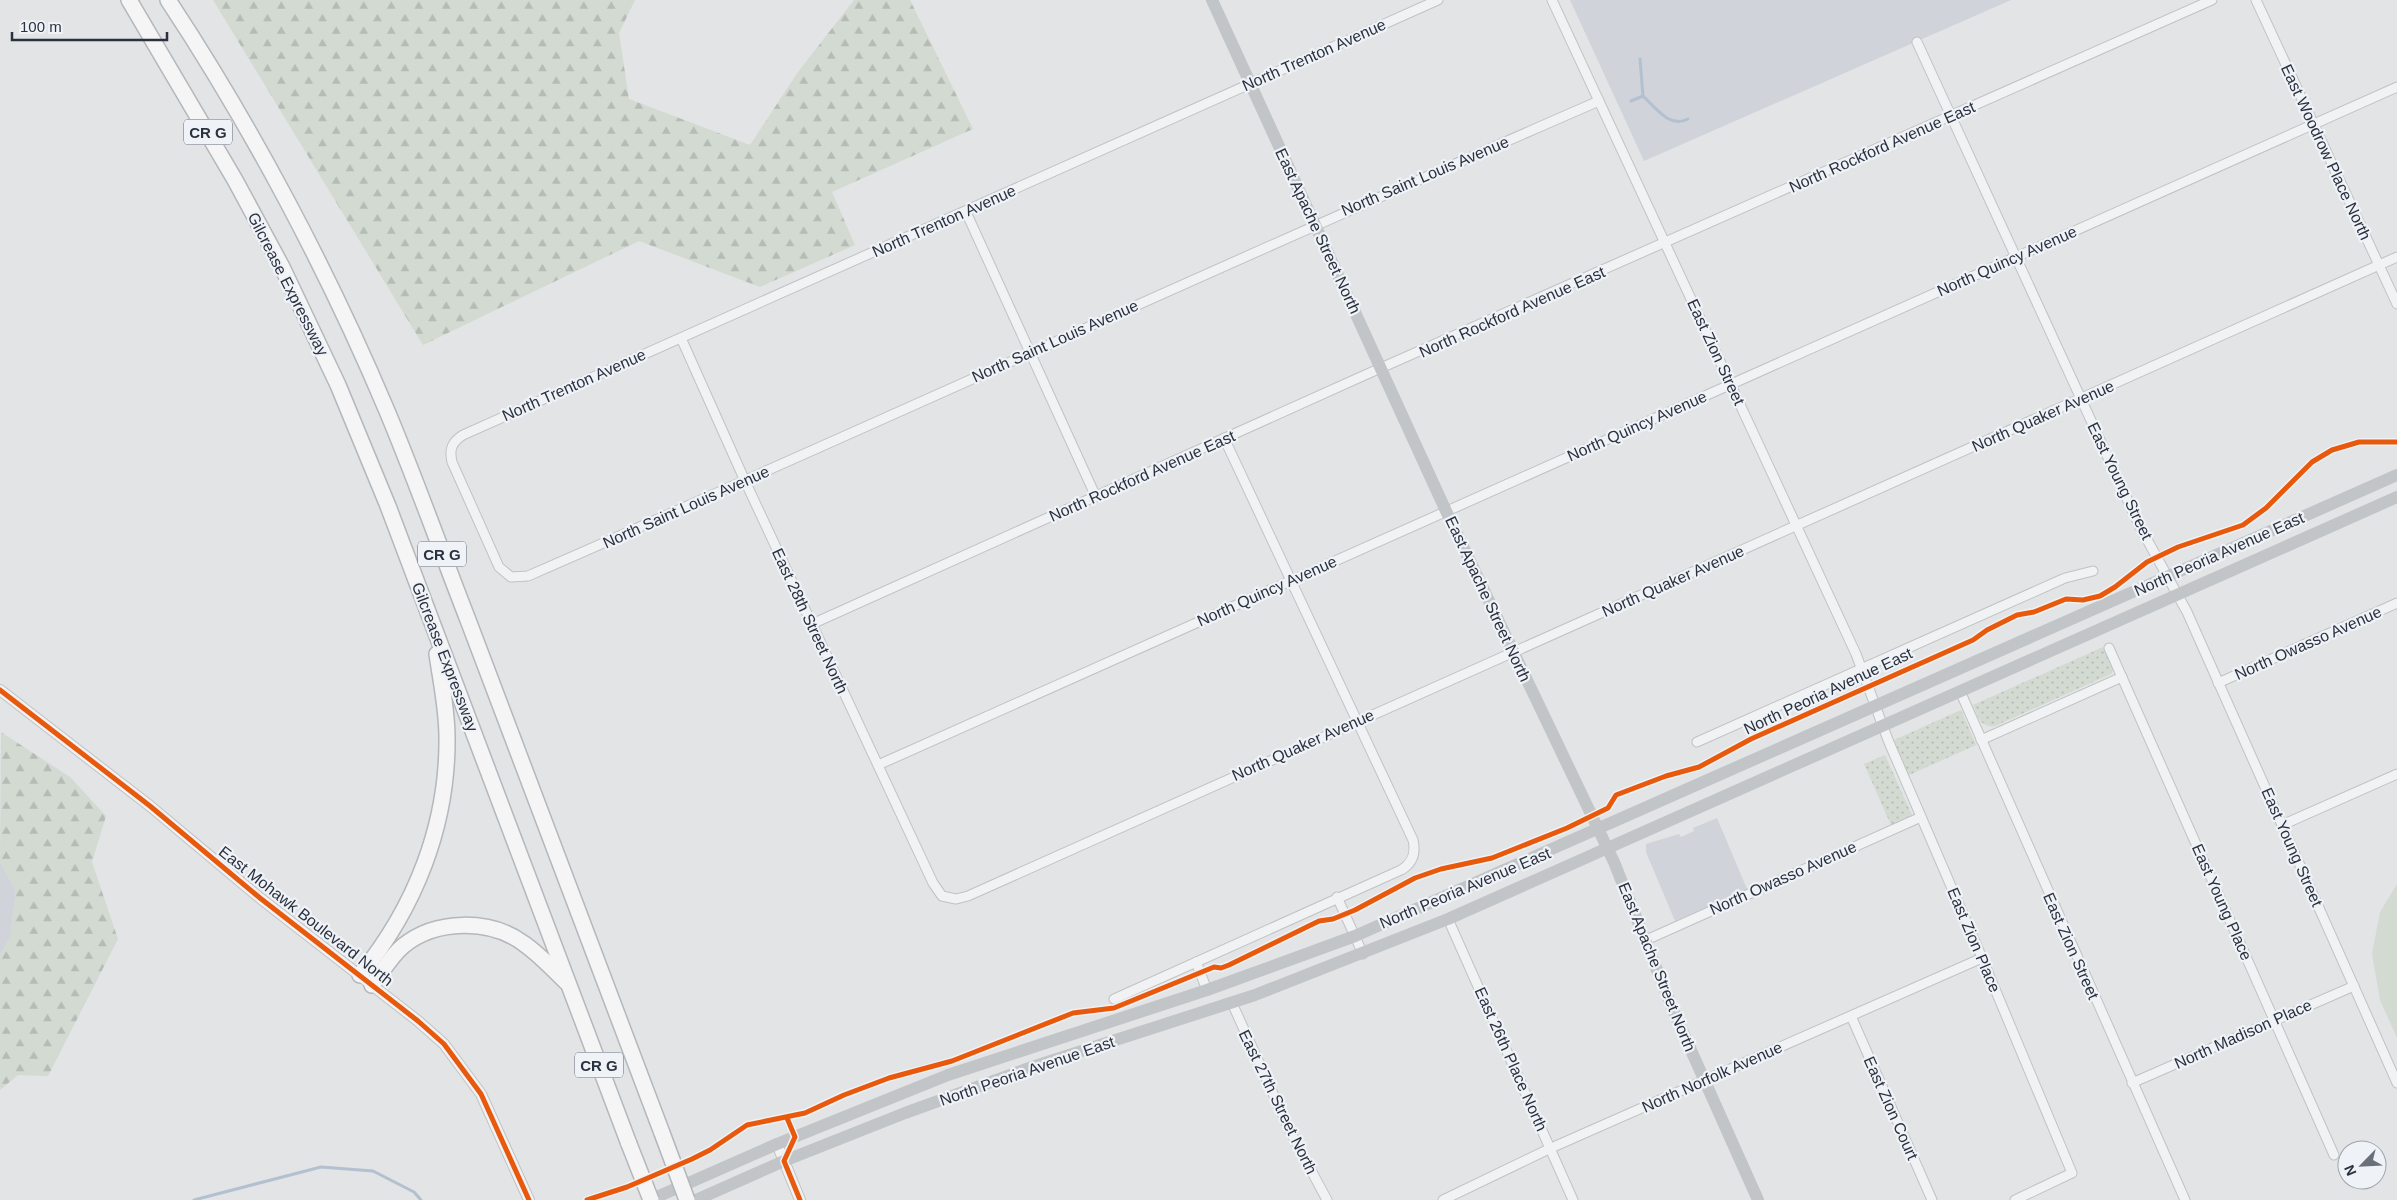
<svg xmlns="http://www.w3.org/2000/svg" width="2397" height="1200" font-family="Arial,sans-serif">
  <defs>
    <pattern id="grass-dots" width="8" height="8" patternUnits="userSpaceOnUse" patternTransform="scale(1.25)"><rect width="8" height="8" fill="#d2dad2"/><path d="M2 2h.1M6 6h.1" fill="none" stroke="#b4bcb5" stroke-width="1.8" stroke-linecap="round"/></pattern>
    <pattern id="forest-firs" width="22" height="20" patternUnits="userSpaceOnUse" patternTransform="scale(1.25)"><rect width="22" height="20" fill="#d2dad2"/><path d="M5 1l3.5 6h-7zM16 11l3.5 6h-7z" fill="#b4bcb5"/></pattern>
  </defs>
  <rect width="100%" height="100%" fill="#e2e4e6"/>
  <g fill="#d0d3d9">
    <path d="M1570,0H2011L1644,161Z"/>
    <path d="M1717,818L1747,889L1675,921L1646,852V844L1679,834L1681,837L1694,831L1693,828Z"/>
    <path d="M0,862L16,891L10,938L0,955Z"/>
  </g>
  <g fill="url(#grass-dots)">
    <path d="M2103,647L2113,670L2111,674L1995,726C1980,728 1978,716 1973,705Z"/>
    <path d="M1961,710L1976,745L1907,776L1894,740Z"/>
    <path d="M1885,755L1912,815L1891,825L1864,764Z"/>
  </g>
  <g fill="url(#forest-firs)">
    <path d="M213,0H635L619,33L629,99L750,145L798,72L854,0H910L973,129L832,192L855,245L760,287L639,241L423,345Z"/>
    <path d="M1,732L70,777L106,816L92,862L118,939L48,1076L18,1075L0,1090V955L10,938L16,891L0,862Z"/>
  </g>
  <path fill="#d2dad2" d="M2397,884V1038L2380,1000L2372,954L2380,912Z"/>
  <g fill="none" stroke-linecap="round" stroke-linejoin="round">
    <g stroke="#b2c0d0" stroke-width="3">
      <path d="M1640,59L1643,96"/>
      <path d="M1631,101L1643,96C1656,108 1670,129 1688,119"/>
      <path d="M194,1200L321,1167L373,1171L414,1192L421,1200"/>
    </g>
    <defs>
      <g id="minor">
        <path d="M1438,0L463,435C452,442 449,449 452,462L499,567L511,577L528,576C886,420 1241,256 1599,101"/>
        <path d="M1552,0L1856,654L1888,740L1982,958L2072,1173L2015,1200"/>
        <path d="M2256,0L2397,304"/>
        <path d="M1917,42L2139,525L2187,612L2397,1083"/>
        <path d="M966,212L1096,497"/>
        <path d="M681,338L745,481L933,883L942,896L956,899L968,896L2397,257"/>
        <path d="M812,624L1365,375L2212,0"/>
        <path d="M2109,648L2334,1155"/>
        <path d="M2218,683L2397,603"/>
        <path d="M1960,691L2185,1200"/>
        <path d="M1981,740L2122,677"/>
        <path d="M1697,742L2065,578L2093,571"/>
        <path d="M878,765L2397,87"/>
        <path d="M2282,825L2397,774"/>
        <path d="M1337,897L1363,954"/>
        <path d="M1448,919L1573,1200"/>
        <path d="M1644,941L1921,817"/>
        <path d="M1196,962L1207,990"/>
        <path d="M1114,999L1401,870C1413,863 1416,853 1413,840L1224,438"/>
        <path d="M1232,1003L1290,1131L1327,1200"/>
        <path d="M1851,1016L1932,1200"/>
        <path d="M2132,1083L2354,986"/>
        <path d="M1443,1200L1551,1148L1982,958"/>
      </g>
      <g id="tertiary">
        <path d="M0,690L150,806L260,898L418,1021L444,1044L481,1094L529,1200"/>
        <path d="M777,1144L800,1200"/>
      </g>
      <g id="motorway">
        <path d="M129,0L235,180L282,267L338,385L388,506L629,1144"/>
        <path d="M168,0C252,127 328,271 387,411C416,480 441,551 468,620C534,791 598,962 662,1133"/>
        <path d="M360,975C415,908 448,825 447,737C447,709 441,682 437,654"/>
        <path d="M372,985C382,972 391,956 403,946C436,919 490,919 523,943C539,954 552,968 566,982"/>
      </g>
    </defs>
    <use href="#minor" stroke="#c0c2c4" stroke-width="11"/>
    <use href="#tertiary" stroke="#c0c2c4" stroke-width="12"/>
    <use href="#motorway" stroke="#b4b7bb" stroke-width="18"/>
    <use href="#minor" stroke="#f1f2f3" stroke-width="9"/>
    <use href="#tertiary" stroke="#f1f2f3" stroke-width="10"/>
    <g stroke="#c2c5c8" stroke-width="12">
      <path d="M1212,0L1446,511L1614,862L1673,1010L1758,1200"/>
      <path d="M650,1200L777,1144L948,1075L1207,990L1355,936L2397,475"/>
      <path d="M696,1200L784,1161L905,1113L1032,1067L1255,995L1448,919L2397,497"/>
    </g>
    <use href="#motorway" stroke="#f5f5f6" stroke-width="15"/>
    <defs>
      <g id="motorway-bridge">
        <path d="M662,1133L687,1200"/>
        <path d="M629,1144L651,1200"/>
      </g>
    </defs>
    <use href="#motorway-bridge" stroke="#b4b7bb" stroke-width="18" stroke-linecap="butt"/>
    <use href="#motorway-bridge" stroke="#f5f5f6" stroke-width="15"/>
    <defs>
      <g id="cycleway">
        <path d="M0,690L150,806L260,898L418,1021L444,1044L481,1094L529,1200"/>
        <path d="M787,1118L795,1137L784,1161L800,1200"/>
        <path d="M587,1200L627,1187L692,1159L710,1150L747,1125L805,1113L844,1095L889,1078L952,1061L1073,1013L1114,1008L1214,967L1221,968L1229,965L1319,921L1333,919L1355,910L1415,878L1441,869L1492,858L1567,828L1608,808L1616,795L1666,776L1699,767L1751,739L1973,640L1987,630L2017,615L2034,612L2066,599L2083,600L2100,596L2115,587L2147,562L2178,547L2243,525L2266,508L2312,462L2332,450L2359,442H2397"/>
      </g>
    </defs>
    <use href="#cycleway" stroke="#eff2f6" stroke-width="8"/>
    <use href="#cycleway" stroke="#e8590c" stroke-width="5"/>
  </g>
  <g text-anchor="middle" dominant-baseline="central" stroke-width="4.5" stroke-linejoin="round" paint-order="stroke">
    <g fill="#eff2f6" stroke="#656b76" stroke-width="1">
      <rect x="184" y="119.5" width="48" height="25" rx="4"/>
      <rect x="418" y="541.5" width="48" height="25" rx="4"/>
      <rect x="575" y="1052.5" width="48" height="25" rx="4"/>
    </g>
    <g font-size="15" font-weight="bold" fill="#2a313f">
      <text x="208" y="132">CR G</text>
      <text x="442" y="554">CR G</text>
      <text x="599" y="1065">CR G</text>
    </g>
    <g font-size="16" fill="#2a313f" stroke="#eff2f6">
      <text transform="translate(1314 55) rotate(-24)">North Trenton Avenue</text>
      <text transform="translate(1882 147) rotate(-24)">North Rockford Avenue East</text>
      <text transform="translate(2326 152) rotate(65)">East Woodrow Place North</text>
      <text transform="translate(1425 176) rotate(-23)">North Saint Louis Avenue</text>
      <text transform="translate(944 221) rotate(-24)">North Trenton Avenue</text>
      <text transform="translate(1318 231) rotate(65)">East Apache Street North</text>
      <text transform="translate(2007 261) rotate(-24)">North Quincy Avenue</text>
      <text transform="translate(288 284) rotate(63)">Gilcrease Expressway</text>
      <text transform="translate(1512 312) rotate(-24)">North Rockford Avenue East</text>
      <text transform="translate(1055 341) rotate(-24)">North Saint Louis Avenue</text>
      <text transform="translate(1716 352) rotate(65)">East Zion Street</text>
      <text transform="translate(574 385) rotate(-24)">North Trenton Avenue</text>
      <text transform="translate(2043 416) rotate(-24)">North Quaker Avenue</text>
      <text transform="translate(1637 426) rotate(-24)">North Quincy Avenue</text>
      <text transform="translate(1142 476) rotate(-24)">North Rockford Avenue East</text>
      <text transform="translate(2120 481) rotate(64)">East Young Street</text>
      <text transform="translate(686 507) rotate(-24)">North Saint Louis Avenue</text>
      <text transform="translate(2219 554) rotate(-24)">North Peoria Avenue East</text>
      <text transform="translate(1673 581) rotate(-24)">North Quaker Avenue</text>
      <text transform="translate(1267 591) rotate(-24)">North Quincy Avenue</text>
      <text transform="translate(1488 599) rotate(65)">East Apache Street North</text>
      <text transform="translate(810 621) rotate(65)">East 28th Street North</text>
      <text transform="translate(2308 643) rotate(-24)">North Owasso Avenue</text>
      <text transform="translate(445 657) rotate(69)">Gilcrease Expressway</text>
      <text transform="translate(1828 691) rotate(-25)">North Peoria Avenue East</text>
      <text transform="translate(1303 745) rotate(-24)">North Quaker Avenue</text>
      <text transform="translate(2292 847) rotate(66)">East Young Street</text>
      <text transform="translate(1783 878) rotate(-24)">North Owasso Avenue</text>
      <text transform="translate(1465 888) rotate(-23)">North Peoria Avenue East</text>
      <text transform="translate(2222 902) rotate(66)">East Young Place</text>
      <text transform="translate(306 916) rotate(38)">East Mohawk Boulevard North</text>
      <text transform="translate(1974 940) rotate(67)">East Zion Place</text>
      <text transform="translate(2071 946) rotate(66)">East Zion Street</text>
      <text transform="translate(1657 967) rotate(68)">East Apache Street North</text>
      <text transform="translate(2243 1034) rotate(-24)">North Madison Place</text>
      <text transform="translate(1511 1059) rotate(66)">East 26th Place North</text>
      <text transform="translate(1027 1071) rotate(-19)">North Peoria Avenue East</text>
      <text transform="translate(1712 1077) rotate(-24)">North Norfolk Avenue</text>
      <text transform="translate(1278 1102) rotate(64)">East 27th Street North</text>
      <text transform="translate(1891 1108) rotate(66)">East Zion Court</text>
    </g>
  </g>
  <g transform="translate(2362 1165) rotate(246)"><circle r="24" fill="#eff2f6" stroke="#a0a5ad"/>
  <path d="M0-4L9 19L0 12L-9 19Z" fill="#6a7079"/>
  <text y="-8" font-size="14" font-weight="bold" text-anchor="middle" fill="#2a313f">N</text>
  </g>
  <path d="M12 32v8h155v-8" fill="none" stroke="#2a313f" stroke-width="2.5"/>
  <text x="20" y="32" font-size="15" fill="#2a313f" stroke="#eff2f6" stroke-width="4" paint-order="stroke">100 m</text>
</svg>
